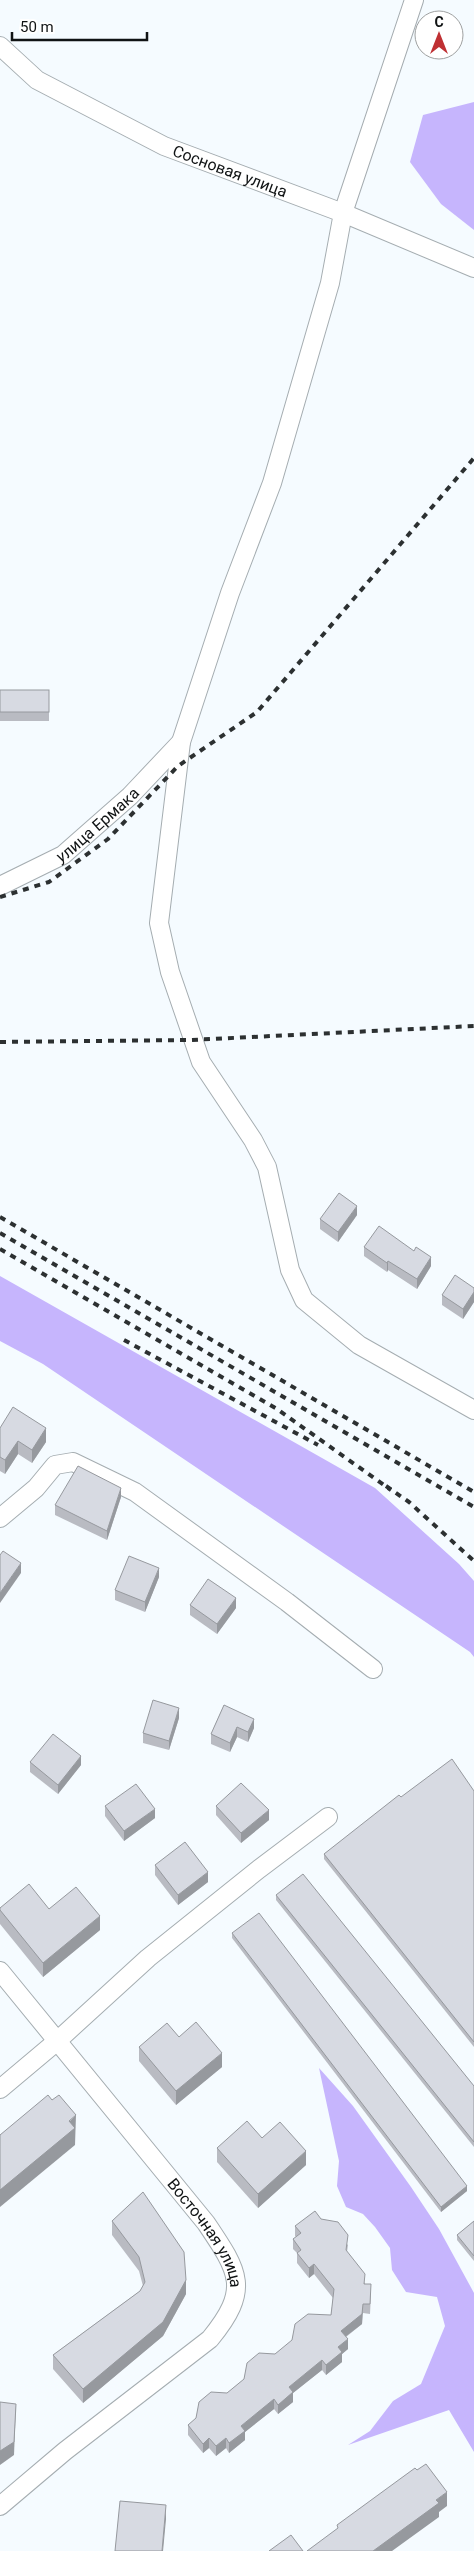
<svg xmlns="http://www.w3.org/2000/svg" width="474" height="2551" font-family="Roboto,sans-serif">
  <rect width="100%" height="100%" fill="#f5fbff"/>
  <g fill="#c6b5fd">
    <path d="M474,102V230L441,204L410,162L423,115Z"/>
    <path d="M0,1276L375,1488L459,1564L474,1581V1657L470,1652L43,1364L0,1341Z"/>
    <path d="M319,2068L353,2106L411,2187L439,2229L474,2293V2452L449,2410L348,2445L370,2431L393,2401L421,2384L445,2326L437,2297L406,2292L392,2270L390,2248L375,2227L363,2214L346,2207L337,2186L339,2161Z"/>
  </g>
  <g fill="none" stroke-linecap="round" stroke-linejoin="round">
    <defs>
      <g id="street">
        <path d="M414,0L343,213L330,283L272,483L230,593L181,742L159,923L170,972L201,1062L253,1140L267,1167L290,1270L304,1300L359,1345L474,1410"/>
        <path id="s1" d="M0,46L37,80L164,146L343,213L474,268"/>
        <path id="s2" d="M0,886L63,855L130,796L181,742"/>
        <path d="M0,1518L36,1488L55,1465L73,1462L135,1492L287,1602L373,1669"/>
        <path id="s3" d="M0,1971L206,2223C239,2272 251,2289 210,2339L65,2451L0,2506"/>
        <path d="M0,2089L56,2042L148,1958L259,1869L328,1817"/>
      </g>
    </defs>
    <use href="#street" stroke="#a5adb1" stroke-width="20"/>
    <use href="#street" stroke="#fff" stroke-width="18"/>
    <g stroke="#2c3031" stroke-width="4" stroke-dasharray="6 6" stroke-linecap="butt">
      <path d="M0,897L49,882L108,839L178,766L257,712L474,458"/>
      <path d="M0,1042L191,1040L474,1026"/>
      <path d="M0,1217L474,1492"/>
      <path d="M0,1233L474,1507"/>
      <path d="M0,1249L277,1409L391,1490"/>
      <path d="M124,1340L318,1445"/>
      <path d="M386,1486L409,1502L474,1561"/>
    </g>
  </g>
  <g fill="#b9bbc2">
    <rect x="0" y="690" width="49" height="31"/>
    <path d="M357,1215L338,1242L320,1229V1219Z"/>
    <path d="M364,1247L431,1266L417,1289L388,1270L387,1272L364,1256Z"/>
    <path d="M474,1288V1302L463,1319L442,1305V1295Z"/>
    <path d="M0,1428L46,1442L32,1463L18,1454L5,1474L0,1471Z"/>
    <path d="M121,1497L107,1540L55,1515V1505Z"/>
    <path d="M159,1577L145,1612L115,1600V1590Z"/>
    <path d="M190,1605L236,1608L217,1634L190,1615Z"/>
    <path d="M224,1705L254,1728L248,1742L237,1737L230,1752L211,1744V1734Z"/>
    <path d="M179,1718L169,1750L143,1743V1733Z"/>
    <path d="M30,1762L81,1765L58,1794L30,1772Z"/>
    <path d="M474,1791V2047L324,1859V1854L401,1797Z"/>
    <path d="M105,1806L155,1818L124,1841L105,1816Z"/>
    <path d="M216,1806L269,1820L241,1843L216,1815Z"/>
    <path d="M155,1865L208,1882L178,1905L155,1875Z"/>
    <path d="M276,1895L474,2086V2147L276,1900Z"/>
    <path d="M0,1908L49,1909L100,1930L43,1977L0,1924Z"/>
    <path d="M232,1933L467,2191L441,2212L232,1938Z"/>
    <path d="M179,2037L222,2067L176,2105L139,2061V2047Z"/>
    <path d="M262,2138L306,2165L258,2208L217,2162V2148Z"/>
    <path d="M321,2219L348,2245L347,2252L371,2294L370,2314L363,2313L362,2324L346,2337L348,2349L342,2354V2362L326,2375L322,2370L293,2393V2402L278,2414L274,2409L245,2432V2440L229,2453L226,2448L216,2456L209,2448L203,2453L188,2435V2425L275,2354L331,2315L333,2298L314,2274L309,2278L297,2263V2253L293,2249V2239L296,2237L295,2236V2226Z"/>
    <path d="M112,2221L186,2294L163,2336L83,2403L53,2369V2355L140,2291L143,2286L139,2271L112,2235Z"/>
    <path d="M474,2221V2261L457,2240V2235Z"/>
  </g>
  <g fill="#96999e">
    <path d="M357,1206V1215L338,1242V1232Z"/>
    <path d="M431,1257V1266L417,1289V1279Z"/>
    <path d="M388,1261V1270L387,1272V1263Z"/>
    <path d="M474,1292V1302L463,1319V1309Z"/>
    <path d="M46,1428V1442L32,1463V1450Z"/>
    <path d="M18,1441V1454L5,1474V1460Z"/>
    <path d="M121,1488V1497L107,1540V1531Z"/>
    <path d="M21,1563V1573L0,1603V1593Z"/>
    <path d="M159,1568V1577L145,1612V1602Z"/>
    <path d="M236,1598V1608L217,1634V1624Z"/>
    <path d="M179,1708V1718L169,1750V1741Z"/>
    <path d="M254,1719V1728L248,1742V1732Z"/>
    <path d="M237,1727V1737L230,1752V1743Z"/>
    <path d="M81,1756V1765L58,1794V1785Z"/>
    <path d="M155,1809V1818L124,1841V1831Z"/>
    <path d="M269,1810V1820L241,1843V1833Z"/>
    <path d="M208,1872V1882L178,1905V1895Z"/>
    <path d="M100,1916V1930L43,1977V1963Z"/>
    <path d="M222,2053V2067L176,2105V2091Z"/>
    <path d="M76,2115L75,2145L0,2207V2190Z"/>
    <path d="M306,2151V2165L258,2208V2194Z"/>
    <path d="M467,2186V2191L441,2212V2207Z"/>
    <path d="M314,2264V2274L309,2278V2268Z"/>
    <path d="M186,2280V2294L163,2336L83,2403V2389Z"/>
    <path d="M363,2304L362,2324L341,2340V2331Z"/>
    <path d="M348,2339V2349L342,2354V2362L326,2375V2365L338,2347Z"/>
    <path d="M322,2360V2370L293,2393V2402L278,2414V2405L289,2387Z"/>
    <path d="M274,2399V2409L245,2432V2440L229,2453V2443L241,2426Z"/>
    <path d="M16,2404L14,2455L0,2465V2451Z"/>
    <path d="M209,2438V2448L203,2453V2444Z"/>
    <path d="M226,2438V2448L216,2456V2446Z"/>
    <path d="M447,2492V2506L439,2512V2517L392,2551H373L436,2500Z"/>
    <path d="M166,2505V2519L163,2551H162Z"/>
  </g>
  <g fill="#d7dae2" stroke="#96999e">
    <rect x="0" y="690" width="49" height="22"/>
    <path d="M339,1193L357,1206L338,1232L320,1219Z"/>
    <path d="M379,1226L414,1251L416,1247L431,1257L417,1279L388,1261L387,1263L364,1247Z"/>
    <path d="M455,1275L474,1288V1292L463,1309L442,1295Z"/>
    <path d="M13,1407L46,1428L32,1450L18,1441L5,1460L0,1457V1428Z"/>
    <path d="M78,1466L121,1488L107,1531L55,1505Z"/>
    <path d="M3,1551L21,1563L0,1593V1555Z"/>
    <path d="M129,1556L159,1568L145,1602L115,1590Z"/>
    <path d="M208,1579L236,1598L217,1624L190,1605Z"/>
    <path d="M153,1700L179,1708L169,1741L143,1733Z"/>
    <path d="M224,1705L254,1719L248,1732L237,1727L230,1743L211,1734Z"/>
    <path d="M53,1734L81,1756L58,1785L30,1762Z"/>
    <path d="M452,1759L474,1791V2042L324,1854L399,1795L401,1797Z"/>
    <path d="M241,1783L269,1810L241,1833L216,1806Z"/>
    <path d="M136,1784L155,1809L124,1831L105,1806Z"/>
    <path d="M185,1842L208,1872L178,1895L155,1865Z"/>
    <path d="M303,1874L474,2086V2142L276,1895Z"/>
    <path d="M29,1884L49,1909L76,1887L100,1916L43,1963L0,1910V1908Z"/>
    <path d="M259,1913L467,2186L441,2207L232,1933Z"/>
    <path d="M196,2022L222,2053L176,2091L139,2047L167,2023L179,2037Z"/>
    <path d="M48,2095L52,2100L59,2095L76,2115L69,2121L75,2128L0,2190V2135Z"/>
    <path d="M247,2121L262,2138L280,2122L306,2151L258,2194L217,2148Z"/>
    <path d="M143,2192L184,2252L186,2280L163,2322L83,2389L53,2355L140,2291L145,2282L139,2257L112,2221Z"/>
    <path d="M315,2211L321,2219L338,2222L348,2235L346,2250L365,2274L364,2284H371L370,2304H363L362,2314L341,2331L348,2339L338,2347L342,2352L326,2365L322,2360L289,2387L293,2392L278,2405L274,2399L241,2426L245,2431L229,2443L226,2438L216,2446L209,2438L203,2444L188,2425L196,2418L199,2402L211,2392L227,2393L244,2379L247,2363L259,2353L275,2354L292,2340L295,2324L308,2314L331,2315L334,2289L314,2264L309,2268L297,2253L301,2250L293,2239L301,2233L295,2226Z"/>
    <path d="M474,2221V2256L457,2235Z"/>
    <path d="M0,2402L16,2404L14,2442L0,2451Z"/>
    <path d="M426,2464L447,2492L436,2500L439,2503L373,2551H307L338,2528L337,2525L415,2468L417,2470Z"/>
    <path d="M120,2501L166,2505L162,2551H115Z"/>
    <path d="M291,2535L303,2551H269Z"/>
  </g>
  <g text-anchor="middle" dominant-baseline="central" stroke-width="4" stroke-linejoin="round" paint-order="stroke">
    <g font-size="16" fill="#101314" stroke="#fff">
      <text stroke="none"><textPath href="#s1" startOffset="264">Сосновая улица</textPath></text>
      <text stroke="none"><textPath href="#s2" startOffset="116">улица Ермака</textPath></text>
      <text stroke="none"><textPath href="#s3" startOffset="334">Восточная улица</textPath></text>
    </g>
  </g>
  <g transform="translate(439 35)"><circle r="24" fill="#ffffff" stroke="#9fa1a1"/>
  <path d="M0-4L9 19L0 12L-9 19Z" fill="#bf3033"/>
  <text y="-8" font-size="14" font-weight="bold" text-anchor="middle" fill="#101314">С</text>
  </g>
  <path d="M12 32v8h135v-8" fill="none" stroke="#101314" stroke-width="2.5"/>
  <text x="20" y="32" font-size="15" fill="#101314" stroke="#ffffff" stroke-width="4" paint-order="stroke">50 m</text>
</svg>
